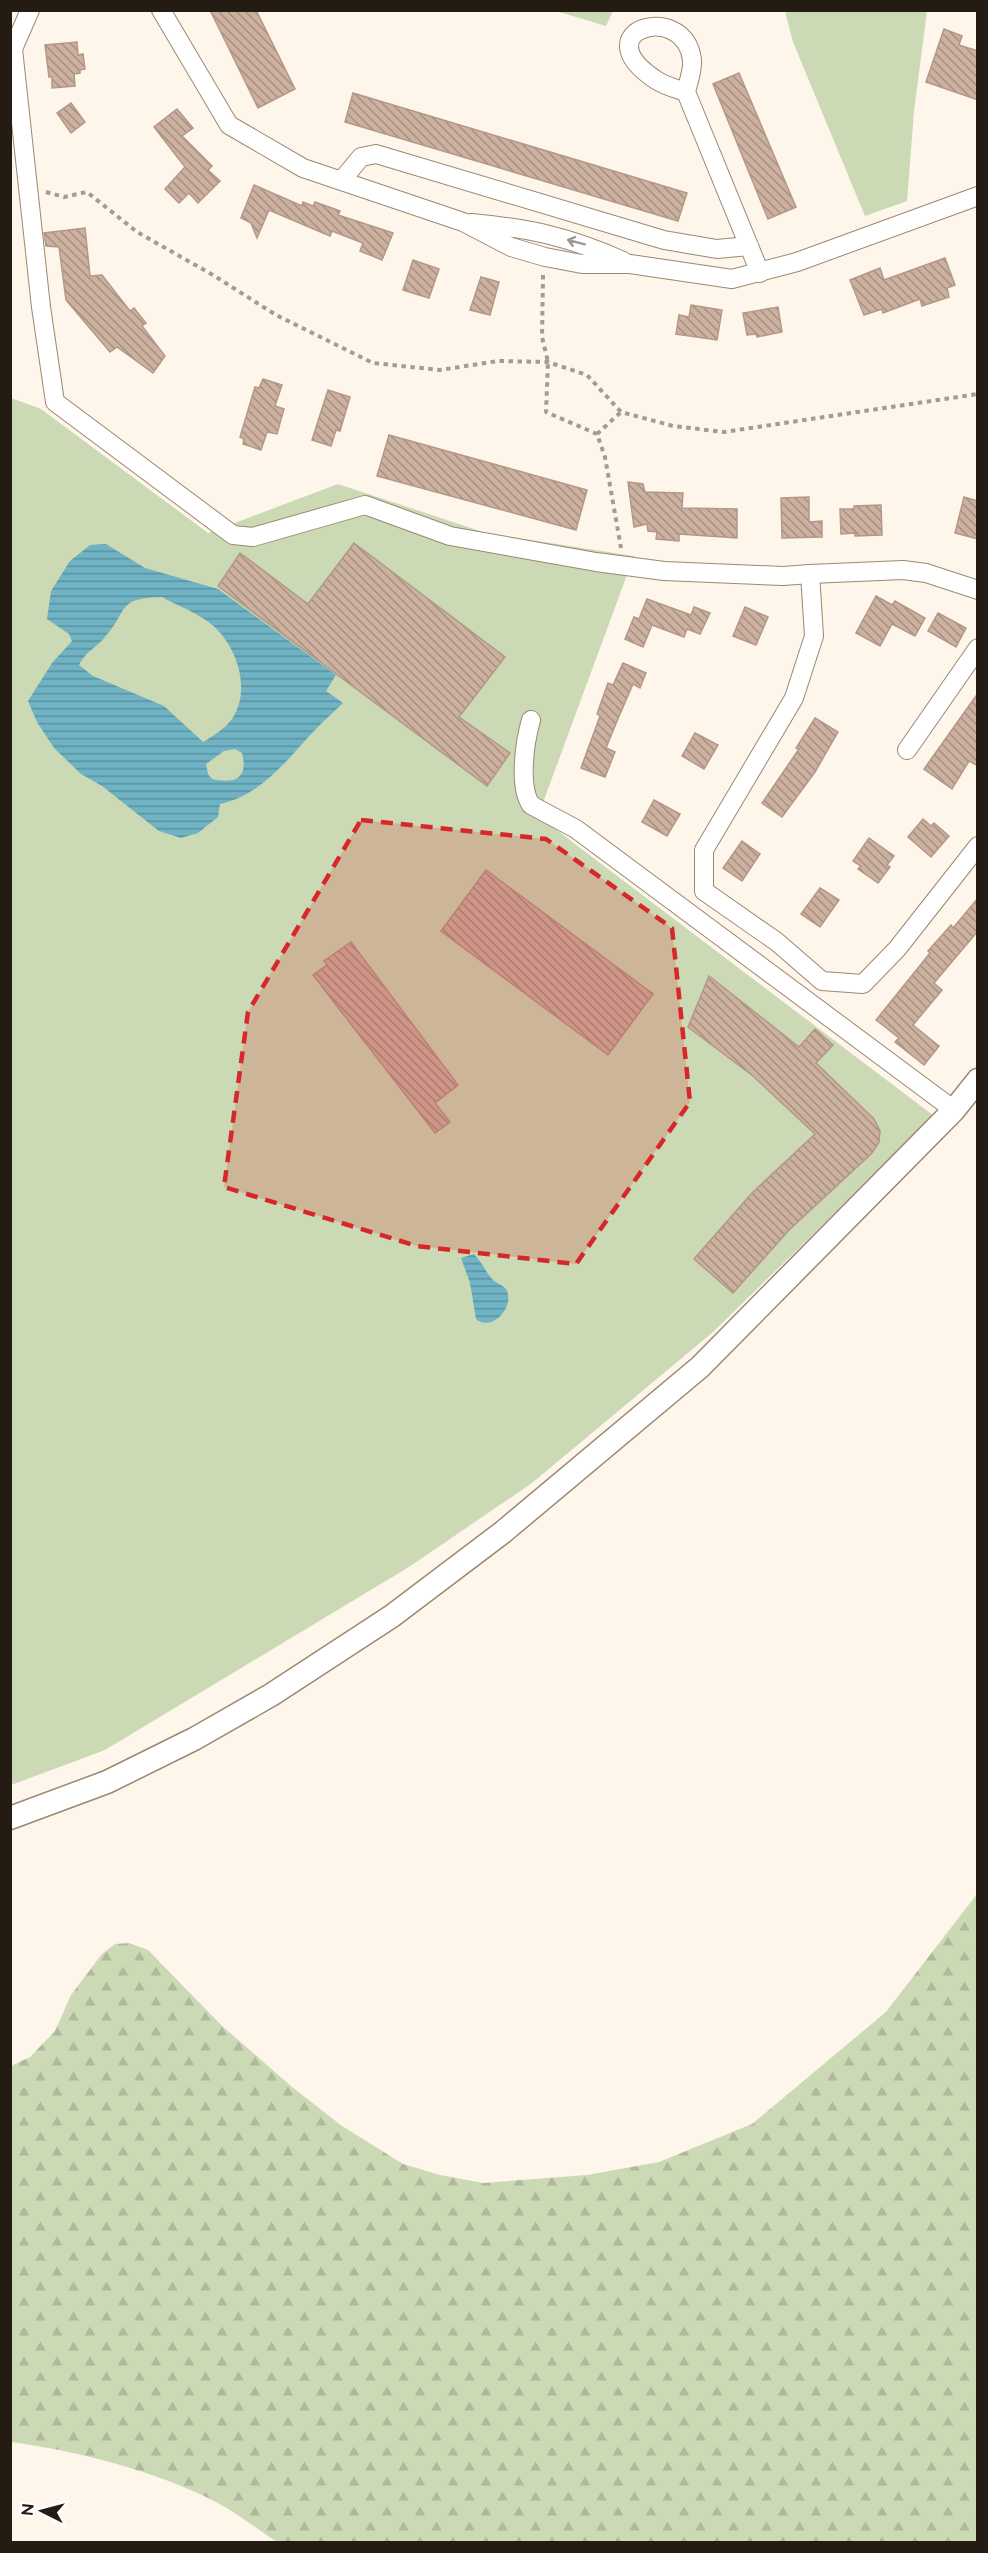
<svg xmlns="http://www.w3.org/2000/svg" width="988" height="2553" font-family="Raleway,sans-serif">
  <defs>
    <pattern id="forest-firs" width="22" height="20" patternUnits="userSpaceOnUse" patternTransform="scale(1.5)"><rect width="22" height="20" fill="#cbd9b5"/><path d="M5 1l3.5 6h-7zM16 11l3.5 6h-7z" fill="#aeba9b"/></pattern>
    <pattern id="water-rules" width="6" height="5" patternUnits="userSpaceOnUse" patternTransform="scale(1.5)"><rect width="6" height="5" fill="#6fb3c4"/><path d="M0 2.5h6" fill="none" stroke="#5b919e"/></pattern>
    <pattern id="building-back-hatch" width="6" height="6" patternUnits="userSpaceOnUse" patternTransform="scale(1.5)"><rect width="6" height="6" fill="#cdb1a0"/><path d="M-1 5l2 2M0 0l6 6M5-1l2 2" fill="none" stroke="#a68f81"/></pattern>
  </defs>
  <rect width="100%" height="100%" fill="#fef5eb"/>
  <g fill="#cbd9b5">
    <path d="M556,11H613L606,26Z"/>
    <path d="M785,11H927L914,111L907,201L865,216L793,42Z"/>
    <path d="M11,398L41,409L208,533L338,484L486,533L634,556L538,816L934,1116L713,1332L532,1483L409,1567L105,1750L11,1785Z"/>
  </g>
  <path fill="url(#forest-firs)" d="M977,1894V2542H277C257,2529 237,2513 216,2502C156,2471 78,2451 11,2442V2066L30,2057L55,2031L71,1995L102,1954L115,1944L129,1943L148,1950L221,2025L292,2087L342,2126L403,2164L440,2175L483,2183L587,2175L659,2162L752,2124L886,2012Z"/>
  <g fill="url(#water-rules)" fill-rule="evenodd">
    <path d="M106,544L145,568L218,589L336,675L326,691L343,703C333,713 322,722 313,732C287,760 260,796 220,804L218,817L198,833L181,838L159,831L102,786L81,774L54,748L37,722L28,701L52,663L72,641L69,634L47,619L51,591L70,561L90,545ZM162,597C176,605 193,611 207,621C235,640 253,688 232,719C225,729 213,736 203,742L164,706L93,676L79,665C87,650 95,649 105,637C129,610 116,598 162,597ZM235,749L242,753C249,779 234,784 212,779L208,774L206,764L224,751Z"/>
    <path d="M474,1254C482,1262 486,1273 494,1281C497,1283 504,1286 506,1289C516,1305 493,1333 476,1319L470,1283L461,1258Z"/>
  </g>
  <g fill="url(#building-back-hatch)" stroke="#b39887" stroke-width="1.5">
    <path d="M210,10H256L295,89L258,108Z"/>
    <path d="M944,29L962,36L959,45L978,51V100L926,82Z"/>
    <path d="M77,42L78,55L83,54L85,69L80,70V73L74,74L75,86L52,88V77H49L45,45Z"/>
    <path d="M739,73L796,207L768,219L713,84Z"/>
    <path d="M353,93L687,193L678,221L345,122Z"/>
    <path d="M71,103L85,122L71,133L57,113Z"/>
    <path d="M177,109L193,128L182,136L212,166L208,170L220,181L198,203L189,193L179,203L165,189L185,167L154,127Z"/>
    <path d="M254,185L302,206L303,202L313,206L315,202L340,211L338,215L393,233L382,260L360,251L363,243L332,231L330,236L269,210L257,238L251,223L241,218Z"/>
    <path d="M85,228L90,276L102,275L130,311L134,308L146,323L142,326L165,356L153,373L117,347L110,352L66,300L59,247L46,246L44,233Z"/>
    <path d="M945,258L955,285L947,288L949,297L922,306L920,299L883,313L882,309L864,315L850,280L880,268L884,280Z"/>
    <path d="M413,260L439,269L429,298L403,290Z"/>
    <path d="M481,277L499,282L490,315L470,310Z"/>
    <path d="M691,305L722,310L717,340L676,334L679,315L689,317Z"/>
    <path d="M778,307L782,332L757,337L756,334L747,335L743,313Z"/>
    <path d="M263,379L282,385L275,406L284,409L277,434L267,432L261,450L243,444L244,439L240,437L255,387L259,388Z"/>
    <path d="M328,390L350,397L340,431L336,430L331,446L312,440Z"/>
    <path d="M389,435L587,490L576,530L377,476Z"/>
    <path d="M628,482L643,484L645,492L683,493L682,508L737,509V538L679,534V541L656,539L657,532L648,531L647,524L634,527Z"/>
    <path d="M809,497V522L822,521V537L782,538L781,498Z"/>
    <path d="M964,497L978,501V539L955,533Z"/>
    <path d="M881,505L882,535L855,536V533L841,534L840,509H854V506Z"/>
    <path d="M354,543L505,657L459,717L510,753L487,786L218,586L240,553L308,604Z"/>
    <path d="M876,596L892,605L895,601L925,618L915,636L892,624L880,646L856,633Z"/>
    <path d="M647,599L691,615L694,607L710,613L700,634L687,629L684,637L652,625L643,647L625,639L634,617L639,619Z"/>
    <path d="M745,607L768,617L756,645L733,636Z"/>
    <path d="M938,613L966,628L956,647L928,631Z"/>
    <path d="M623,663L646,673L640,688L633,684L617,721L606,748L615,752L605,777L581,768L600,716L597,714L608,683L613,685Z"/>
    <path d="M978,693V766L969,761L952,789L924,769Z"/>
    <path d="M815,718L838,732L815,772L782,817L762,803L799,749L796,748Z"/>
    <path d="M695,733L718,745L704,769L682,756Z"/>
    <path d="M654,800L680,814L667,836L642,822Z"/>
    <path d="M923,819L931,826L934,823L949,836L931,857L908,837Z"/>
    <path d="M869,838L894,856L887,865L890,867L878,883L858,869L861,866L853,861Z"/>
    <path d="M742,841L760,854L742,881L723,868Z"/>
    <path d="M486,870L653,994L608,1055L441,931Z"/>
    <path d="M820,888L839,900L820,927L801,914Z"/>
    <path d="M978,898V931L934,983L942,990L913,1025L939,1046L924,1065L895,1042L899,1038L876,1020L930,953L928,951L951,925L953,928Z"/>
    <path d="M351,942L458,1085L435,1103L450,1122L435,1133L313,975L327,965L324,961Z"/>
    <path d="M709,976L799,1047L815,1029L833,1045L816,1063L874,1119L880,1131L879,1142L872,1153L789,1230L733,1293L694,1259L752,1193L815,1134L753,1076L688,1027Z"/>
  </g>
  <g fill="none" stroke-linecap="round" stroke-linejoin="round">
    <defs>
      <g id="minor">
        <path d="M30,10L13,49L41,307L55,402L233,535L253,537L365,505L450,536L596,562L664,571L783,576L810,574L814,636L794,698L704,850V891L777,942L822,981L863,984L897,949L978,846"/>
        <path d="M161,10L229,125L303,168L463,222L511,247L545,257L582,264H630L732,279L797,262L978,196"/>
        <path d="M686,92C677,89 665,86 656,80C581,30 685,0 692,60C693,70 688,83 686,92L760,273"/>
        <path d="M342,180L361,157L376,154L664,240L717,249L749,246"/>
        <path d="M471,223C528,228 571,237 623,261"/>
        <path d="M810,574L903,570L926,573L978,590"/>
        <path d="M531,720C525,741 518,786 531,805L576,829L954,1110"/>
        <path d="M907,750L978,648"/>
      </g>
      <path id="tertiary" d="M10,1818L107,1782L194,1739L271,1695L392,1616L503,1532L700,1367L954,1110L978,1080"/>
    </defs>
    <use href="#minor" stroke="#9c8871" stroke-width="20"/>
    <use href="#tertiary" stroke="#9c8871" stroke-width="25"/>
    <g stroke="#a49b91" stroke-width="4" stroke-dasharray="4.5 4.5" stroke-linecap="butt">
      <path d="M46,192L64,197L87,192L137,232L213,275L276,315L373,363L440,370L498,361L548,362L587,375L621,412L673,426L724,432L978,394"/>
      <path d="M543,275L542,337L548,362L546,412L597,434L605,457L621,548"/>
      <path d="M597,434L621,412"/>
    </g>
    <use href="#minor" stroke="#fff" stroke-width="18"/>
    <use href="#tertiary" stroke="#fff" stroke-width="22"/>
  </g>
  <defs><path id="oneway-shaft" d="M-6 0H5M1.5-3L5.5 0L1.5 3" fill="none" stroke-width="1.6" stroke-linecap="round" stroke-linejoin="round" transform="scale(1.5)"/></defs>
  <use stroke="#9c9995" href="#oneway-shaft" transform="translate(576 242) rotate(-165)"/>
  <path fill="#d62828" fill-opacity="0.2" stroke="#d62828" stroke-width="4.5" stroke-dasharray="12 8" stroke-linejoin="round" d="M361,820L546,839L672,928L690,1102L576,1264L417,1246L224,1187L248,1012Z"/>
  <rect width="988" height="2553" fill="none" stroke="#241c13" stroke-width="24"/>
  <g transform="translate(42 2511) rotate(276)" stroke="#ffffff" stroke-width="4.5" paint-order="stroke">
  <path d="M0-4.5L10 22L0 15L-10 22Z" fill="#241c13"/>
  <text y="-9" font-size="16" font-weight="bold" text-anchor="middle" fill="#241c13">N</text>
  </g>
</svg>
